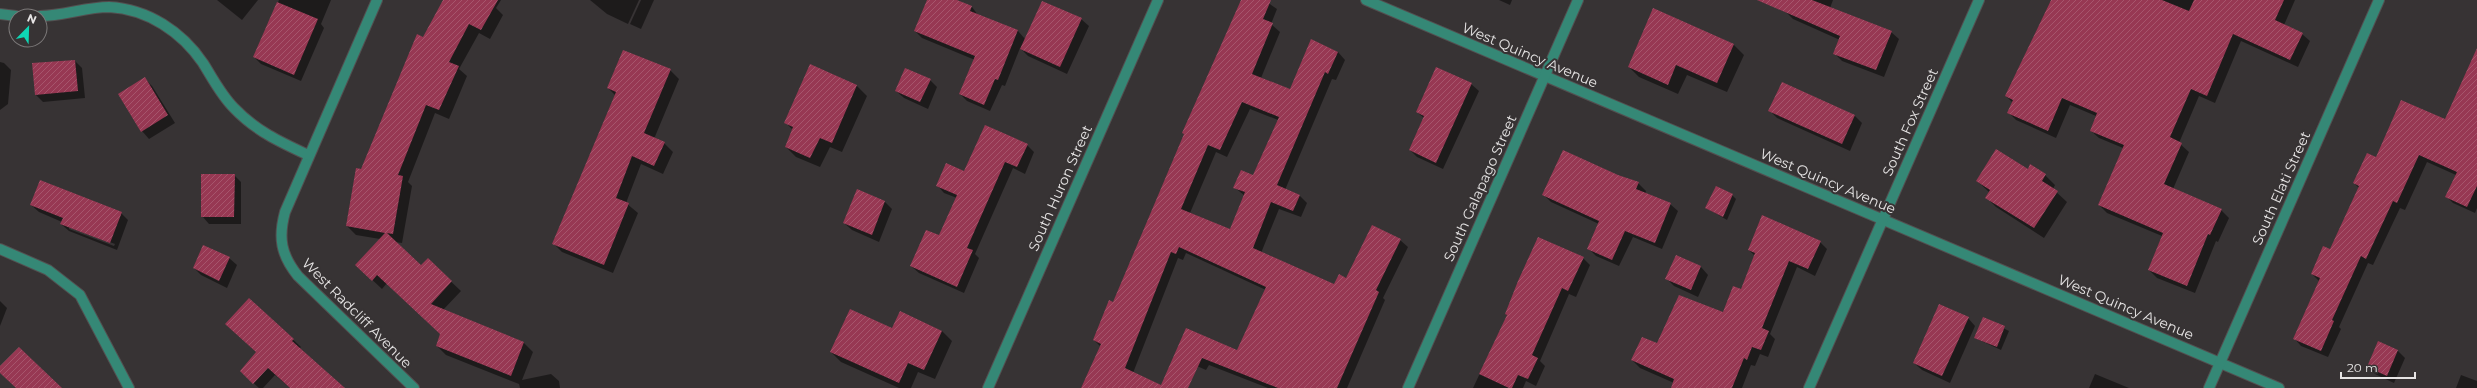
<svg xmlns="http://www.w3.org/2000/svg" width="2477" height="388" font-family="Montserrat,sans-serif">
  <defs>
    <pattern id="building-hatch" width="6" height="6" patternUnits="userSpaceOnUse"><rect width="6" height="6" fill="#973853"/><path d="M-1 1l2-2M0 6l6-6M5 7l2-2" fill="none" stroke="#a6556c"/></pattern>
  </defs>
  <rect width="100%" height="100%" fill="#373334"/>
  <g fill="#0007" fill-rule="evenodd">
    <path d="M217,0H258L242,20Z"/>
    <path d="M279,0H331L321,24L324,28L301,81L261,64L254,57Z"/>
    <path d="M445,0H501L496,8L503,15L490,39L479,33L459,69L467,76L449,119L435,113L408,182L412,186L402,243L395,242L422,267L428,260L461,291L443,310L524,343L533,352L522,380L551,374L559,381L560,388H520L519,384L446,355L437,346L441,334L387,283L382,289L366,274L380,239L356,235L347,226L361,170L424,38Z"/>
    <path d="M590,0H639L628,24L607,14Z"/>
    <path d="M641,0H654L641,29L630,24Z"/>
    <path d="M928,0H954L972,7L978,15L1018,31L1025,39L1081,19L1089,26L1067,74L1028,56L1020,48L1005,86L1002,85L990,111L967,101L960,94L975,60L922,38L915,31Z"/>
    <path d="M1242,0H1264L1277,9L1271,24L1280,32L1261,78L1290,90L1338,52L1345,60L1336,80L1332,79L1285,190L1299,195L1307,203L1301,217L1279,209L1261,253L1335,285L1400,240L1408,247L1383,298L1385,300L1347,388H1268L1209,365L1206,370L1183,360L1237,352L1266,290L1186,253L1183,260L1178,258L1133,373L1166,388H1081L1101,347L1094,340L1113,303ZM1250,109L1278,120L1253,176L1234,187L1245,196L1231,230L1190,213L1216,152L1227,157Z"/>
    <path d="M1499,0H1512L1510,5Z"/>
    <path d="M1791,0H1833L1830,8L1891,32L1899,39L1884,77L1842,61L1834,53L1840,40L1793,19L1786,12Z"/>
    <path d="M2051,0H2295L2284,25L2302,34L2310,41L2298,67L2241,41L2215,103L2199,96L2179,143L2189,152L2173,189L2221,210L2229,218L2218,242L2216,241L2195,293L2157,278L2149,270L2162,236L2107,213L2099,205L2123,148L2099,138L2091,131L2096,116L2070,105L2056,138L2016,120L2008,112L2013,103L2006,96Z"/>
    <path d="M1734,45L1744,55L1727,92L1687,75L1678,94L1639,77L1629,67Z"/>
    <path d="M2477,51V208L2475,213L2453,203L2446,196L2456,175L2427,162L2405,210L2400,208L2373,265L2368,263L2339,327L2341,329L2328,357L2301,346L2294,338L2319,281L2312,274L2330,250L2359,188L2354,183L2376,159L2446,121Z"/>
    <path d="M75,61L82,68L85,98L43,102L36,95Z"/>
    <path d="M0,62L4,63L11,70L8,104L0,110Z"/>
    <path d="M810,66L857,86L867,96L842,152L830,147L820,167L796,157L786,147L793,130L786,123Z"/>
    <path d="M670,70L679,79L654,139L664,143L673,152L663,174L641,164L626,203L638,213L613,273L562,252L553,243L615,95L608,88Z"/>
    <path d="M145,79L152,86L175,123L149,139L142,131Z"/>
    <path d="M930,80L937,87L928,109L904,98L896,91Z"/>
    <path d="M1782,83L1855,116L1862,123L1850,151L1777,118L1770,111Z"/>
    <path d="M1471,84L1479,91L1443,169L1417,157L1410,150L1424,118L1417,112Z"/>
    <path d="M1027,145L1034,152L1025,174L1013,168L975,254L979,258L964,293L919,273L911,266L940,237L957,198L944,193L937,185Z"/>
    <path d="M2028,170L2045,175L2055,185L2053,189L2067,202L2044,238L1996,207L1986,197L1989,192L1977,181Z"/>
    <path d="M234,175L241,182V224H209L202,216Z"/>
    <path d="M1618,176L1638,183L1646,191L1645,194L1670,204L1678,211L1662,249L1633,237L1619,266L1596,256L1588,248L1599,224L1551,202L1544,195Z"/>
    <path d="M858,190L885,202L892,209L879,242L852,230L844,223Z"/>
    <path d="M1732,195L1736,199L1727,220L1706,208Z"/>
    <path d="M31,205L121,213L128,220L117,250L69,231L61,224L62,222L39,212ZM69,227L115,244L114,246L69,229Z"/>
    <path d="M1820,242L1827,249L1815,276L1797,267L1770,334L1775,339L1768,357L1760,354L1755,366L1751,365L1742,388H1672L1674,383L1640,368L1632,360L1658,344L1723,313L1741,290L1755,256L1749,250Z"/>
    <path d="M1676,256L1701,267L1708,275L1698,297L1674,286L1667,279Z"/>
    <path d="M229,258L237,265L227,288L201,275L194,268Z"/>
    <path d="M1583,258L1590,265L1576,297L1569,294L1540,361L1545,366L1536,386L1526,381L1523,388H1473L1507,316L1506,314Z"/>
    <path d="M249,299L301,347L299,349L343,388H290L275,375L263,388H259L248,378L257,353Z"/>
    <path d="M0,301L7,308L0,326Z"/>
    <path d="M1968,318L1975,326L1950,383L1922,370L1914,363Z"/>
    <path d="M1983,318L2009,331L2001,350L1975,338Z"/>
    <path d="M893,330L942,331L952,341L935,379L918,372L911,388H899L841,362L831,352Z"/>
    <path d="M2379,342L2398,351L2405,358L2394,383L2375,374L2368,367Z"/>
    <path d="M2095,374L2129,388H2089Z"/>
    <path d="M2461,375L2477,381V388H2456Z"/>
  </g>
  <g fill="url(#building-hatch)" fill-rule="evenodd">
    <path d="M443,0H498L481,30L469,24L449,62L459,66L439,110L426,105L398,175L403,176L393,234L387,233L421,265L428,258L452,281L431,304L524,342L511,376L436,346L440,334L377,275L372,281L355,265L385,233L346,226L356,168L361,169L417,34L423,37Z"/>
    <path d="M927,0H957L972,6L970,11L1018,30L998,80L995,79L984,105L959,94L975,56L914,31Z"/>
    <path d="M1241,0H1271L1263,19L1273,23L1252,74L1290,89L1311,39L1338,52L1328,74L1325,72L1277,185L1300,195L1293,211L1271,202L1253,248L1334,284L1339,274L1346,278L1372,225L1401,239L1376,290L1379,292L1337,388H1278L1202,358L1188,388H1081L1101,344L1093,340L1109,300L1113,302L1184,134L1182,133ZM1242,102L1279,117L1253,175L1241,170L1233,188L1245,192L1230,229L1181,209L1208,145L1220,150ZM1179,247L1266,287L1237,350L1186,328L1161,385L1125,368L1171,252L1176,254Z"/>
    <path d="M1757,0H1812L1892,31L1876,70L1833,54L1840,36Z"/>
    <path d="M2051,0H2162L2189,11L2194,0H2284L2275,20L2303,33L2290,60L2233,34L2207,96L2191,89L2170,137L2182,143L2164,184L2222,209L2210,235L2208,234L2187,286L2148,270L2163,233L2098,205L2124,145L2090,131L2097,113L2062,98L2048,131L2007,113L2013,100L2005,96Z"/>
    <path d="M1042,1L1082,18L1060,67L1020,49Z"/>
    <path d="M277,2L318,19L294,75L253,57Z"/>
    <path d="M1653,8L1734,44L1717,83L1676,65L1668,85L1628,67Z"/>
    <path d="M2477,48V186L2467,207L2445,197L2457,172L2419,155L2397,203L2393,201L2366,259L2361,256L2332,320L2334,321L2321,351L2293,339L2320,278L2311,274L2323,246L2330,249L2359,186L2353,183L2367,153L2376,157L2401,100L2445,119Z"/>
    <path d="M623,50L671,69L644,133L665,142L654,166L632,156L616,198L629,203L604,265L552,244L616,92L607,88Z"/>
    <path d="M75,60L78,91L35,95L32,63Z"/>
    <path d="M810,64L857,85L832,143L820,138L810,158L785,147L793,127L784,123Z"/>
    <path d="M1436,67L1472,83L1436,163L1409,150L1424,116L1416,112Z"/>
    <path d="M905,68L931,79L920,102L895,91Z"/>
    <path d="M145,77L168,115L141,132L118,94Z"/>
    <path d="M1782,82L1855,115L1842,144L1768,111Z"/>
    <path d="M985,125L1028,144L1017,167L1005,162L967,248L973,250L957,287L910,266L926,230L939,235L957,195L936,186L946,163L964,171Z"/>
    <path d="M1996,149L2028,169L2030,164L2046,174L2042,181L2058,191L2034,228L1985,198L1990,190L1976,181Z"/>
    <path d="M1563,150L1618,175L1639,182L1636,189L1671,203L1655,243L1625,231L1612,260L1587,249L1599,221L1542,195Z"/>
    <path d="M201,174H235L234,217H201Z"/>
    <path d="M40,180L122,212L110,243L60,224L63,218L30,205Z"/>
    <path d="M1716,186L1733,194L1723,217L1705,208Z"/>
    <path d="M857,189L885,201L872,235L843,223Z"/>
    <path d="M1762,215L1821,241L1808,269L1789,261L1762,328L1769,331L1761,350L1752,347L1747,360L1744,358L1732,388H1671L1674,379L1631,360L1642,337L1657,343L1679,295L1723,312L1733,286L1741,289L1755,253L1748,250Z"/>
    <path d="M1538,237L1584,257L1568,291L1562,288L1532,355L1538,358L1528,379L1518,375L1512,388H1509L1479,374L1507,315L1505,314L1518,281Z"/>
    <path d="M203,245L230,257L219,281L193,268Z"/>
    <path d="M1676,255L1701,266L1691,290L1665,279Z"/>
    <path d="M249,298L294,339L292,341L345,388H290L268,368L253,384L240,371L256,352L225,324Z"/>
    <path d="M1939,304L1969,317L1942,376L1913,363Z"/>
    <path d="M850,309L892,328L900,311L942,331L924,370L908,363L899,383L830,352Z"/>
    <path d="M1983,317L2005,326L1997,347L1974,338Z"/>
    <path d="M2378,341L2398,350L2387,376L2367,367Z"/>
    <path d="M19,347L62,388H16L0,373V366Z"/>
  </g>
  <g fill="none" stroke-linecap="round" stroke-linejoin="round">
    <defs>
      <g id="minor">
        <path d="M377,0L285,212C278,238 281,255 298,276L414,388"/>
        <path d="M1366,0L2279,388"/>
        <path d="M0,14L16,16"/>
        <path d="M40,16C63,16 86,7 109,7C148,9 182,32 203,63C213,79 221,95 234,108C256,131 280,142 308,155"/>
        <path d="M0,249L48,270L80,295L129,388"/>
        <path d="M988,388L1158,0"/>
        <path d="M1408,388L1578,0"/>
        <path d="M1809,388L1979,0"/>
        <path d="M2209,388L2379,0"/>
      </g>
    </defs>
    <use href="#minor" stroke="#534f50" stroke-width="12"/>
    <use href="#minor" stroke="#358876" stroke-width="10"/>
  </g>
  <g text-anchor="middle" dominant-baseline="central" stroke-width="4" stroke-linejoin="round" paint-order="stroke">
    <g font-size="14" fill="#e6e4e4" stroke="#373334">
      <text transform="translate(1530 55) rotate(23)">West Quincy Avenue</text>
      <text transform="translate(1910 122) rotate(-66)">South Fox Street</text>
      <text transform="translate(1828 181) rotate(23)">West Quincy Avenue</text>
      <text transform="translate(1060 188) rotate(-66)">South Huron Street</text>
      <text transform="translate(1480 188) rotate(-66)">South Galapago Street</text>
      <text transform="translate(2281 188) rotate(-66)">South Elati Street</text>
      <text transform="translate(2126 307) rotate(23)">West Quincy Avenue</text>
      <text transform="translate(357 313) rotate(45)">West Radcliff Avenue</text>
    </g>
  </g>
  <g transform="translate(28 28) rotate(23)"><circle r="19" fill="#373334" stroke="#7d7a7a"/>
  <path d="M0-3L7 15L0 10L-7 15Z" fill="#0fd5b4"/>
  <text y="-6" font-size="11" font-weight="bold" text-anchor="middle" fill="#e6e4e4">N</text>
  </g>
  <path d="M2341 372v6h74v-6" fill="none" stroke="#e6e4e4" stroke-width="2"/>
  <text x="2347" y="372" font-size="12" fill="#e6e4e4" stroke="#373334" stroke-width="3" paint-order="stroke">20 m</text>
</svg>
